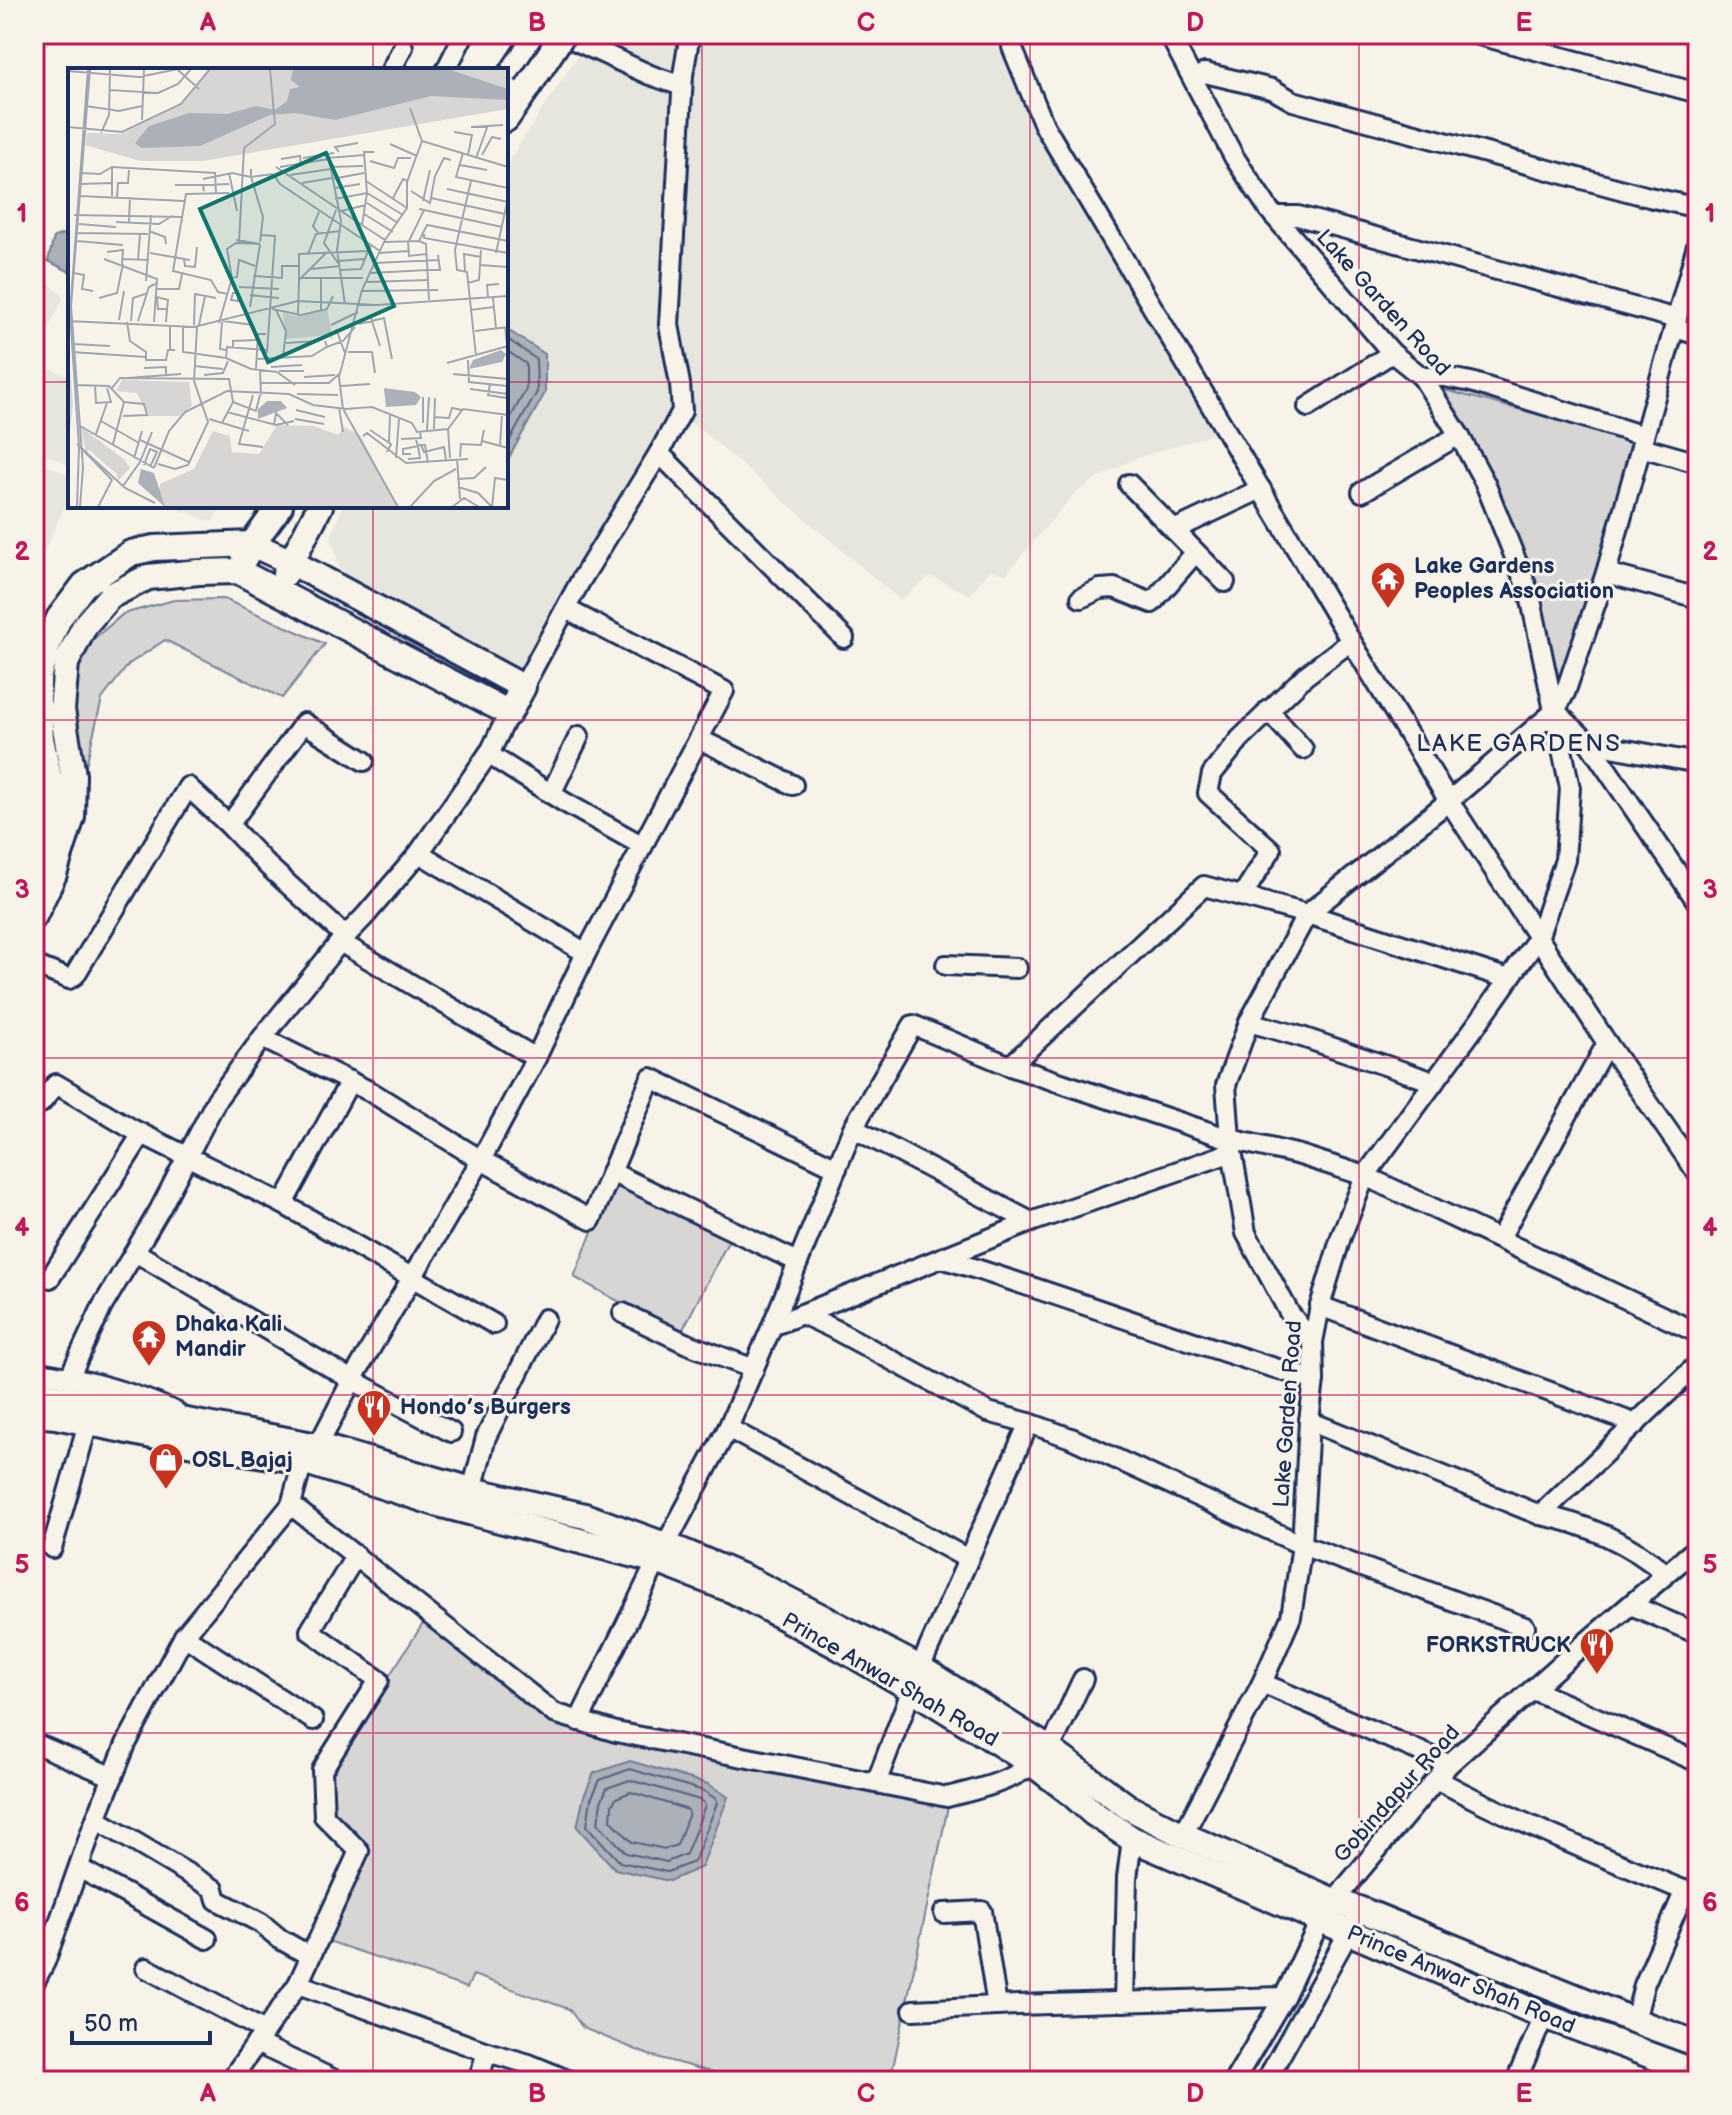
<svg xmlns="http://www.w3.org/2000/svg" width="1732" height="2115" font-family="'Balsamiq Sans',sans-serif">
  <rect width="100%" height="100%" fill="#f7f3e8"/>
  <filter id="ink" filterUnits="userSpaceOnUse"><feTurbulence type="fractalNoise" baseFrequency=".0125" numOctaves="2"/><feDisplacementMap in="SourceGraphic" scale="16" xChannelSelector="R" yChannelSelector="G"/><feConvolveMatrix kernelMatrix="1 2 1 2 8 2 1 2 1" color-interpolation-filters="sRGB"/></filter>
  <g filter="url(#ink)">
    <g fill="#e6e5de">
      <path d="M592,34H929L946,43L951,34H1009L1007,46L1222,431L1134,459L1101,476L1073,495L1006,574L990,570L970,595L931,576L900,600L700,429L677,414L523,676L363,600L342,575L331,538L342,506H506V165Z"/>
      <path d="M34,272L64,296L34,360Z"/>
      <path d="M34,363L70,377V466L34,448Z"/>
      <path d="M34,459L70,476V496L34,572Z"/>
      <path d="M171,506H221L212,522Z"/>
    </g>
    <g fill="#d7d6d4" stroke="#798299" stroke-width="2">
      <path d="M1430,390L1449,391L1638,441L1559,692L1532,574L1491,480Z"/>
      <path d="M224,599L325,644L282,698L165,640L129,664L102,699L85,769L68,714V678L90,642L123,614L174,600Z"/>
      <path d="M613,1179L731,1236L680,1335L574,1277Z"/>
      <path d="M426,1619L547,1716L949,1802L891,2077L879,2078L878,2081H744L649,2055L583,2028L569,2009L473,1975L467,1988L325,1940L368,1853L331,1814L330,1768Z"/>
    </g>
    <g fill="#acb0b9" stroke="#727c95" stroke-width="2">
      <path d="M70,232V272L48,261L54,237Z"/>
      <path d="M506,329L545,354V393L506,463Z"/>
      <path d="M630,1761L708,1784L728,1797L702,1867L669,1881L615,1869L577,1827L584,1796L594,1773Z"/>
    </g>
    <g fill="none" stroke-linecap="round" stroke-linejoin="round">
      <g stroke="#556382" stroke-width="2">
        <path d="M506,338L536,359L537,392L506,447"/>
        <path d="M506,350L526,364V389L506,426"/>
        <path d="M630,1769L704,1791L716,1799L717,1803L694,1862L667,1872L620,1862L587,1826L591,1799L600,1780Z"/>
        <path d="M630,1780L700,1800L704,1803L705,1806L686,1854L667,1862L626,1853L598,1823L601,1802L607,1788Z"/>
        <path d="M631,1792L688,1810L689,1813L677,1845L665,1849L632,1842L611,1820L612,1806L616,1798Z"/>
      </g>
      <defs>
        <g id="minor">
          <path d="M561,34L650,75L682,86"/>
          <path d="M1014,34L1012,47L1044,125L1351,641L1449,801L1607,1043L1698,1174"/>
          <path d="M1169,34L1234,157L1270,211L1392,353L1422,377L1459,435L1485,483L1530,595L1570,788L1565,860L1538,938L1477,1024L1365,1176L1341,1237L1320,1306L1313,1342L1314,1380L1309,1421L1302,1545L1291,1617L1262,1683L1183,1835"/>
          <path d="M1475,34L1698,93"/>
          <path d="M391,70L403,47"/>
          <path d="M446,70L464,34"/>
          <path d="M1193,78L1205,73L1272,89L1293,101L1649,197L1698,208"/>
          <path d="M1274,216H1298L1677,319"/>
          <path d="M1675,328L1698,335"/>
          <path d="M1422,377H1444L1471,382L1644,436"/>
          <path d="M1308,407L1392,353"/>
          <path d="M1641,447L1698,463"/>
          <path d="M659,453L844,638"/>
          <path d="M1129,484L1225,582"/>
          <path d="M1362,492L1459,435"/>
          <path d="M1174,530L1261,489"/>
          <path d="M1606,573L1698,598"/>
          <path d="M1081,598L1100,589L1114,588L1152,603L1195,553"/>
          <path d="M523,687L581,580L659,453L682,411L680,384L669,325L683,75L690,34"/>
          <path d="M1268,710L1303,749"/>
          <path d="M1555,711L1589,743L1698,903"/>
          <path d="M699,739L793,785"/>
          <path d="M1589,743L1698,763"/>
          <path d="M488,754L564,802L643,846"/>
          <path d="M551,794L579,736"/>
          <path d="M229,825L304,723L364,761"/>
          <path d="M419,853L586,953"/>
          <path d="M1242,896L1271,850L1208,793L1212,774L1240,739L1305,676L1351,641"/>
          <path d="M340,942L536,1058"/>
          <path d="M34,965L69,979L75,975L188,787L229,825L268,866L345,936"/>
          <path d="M946,965L1017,968"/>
          <path d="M1249,1022L1302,1037L1434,1082"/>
          <path d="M262,1038L371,1092L481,1160L591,1220L651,1078L837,1168"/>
          <path d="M1010,1066L1204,886L1307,914L1509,979"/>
          <path d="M41,1103L56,1084L132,1129L283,1204L494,1324"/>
          <path d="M853,1128L1031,1222"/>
          <path d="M611,1172L798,1262"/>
          <path d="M283,1204L350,1081"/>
          <path d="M1500,1238L1607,1043"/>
          <path d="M135,1252L352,1380L451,1432"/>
          <path d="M941,1258C1066,1296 1188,1343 1314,1380"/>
          <path d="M50,1278L142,1134"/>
          <path d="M1320,1306L1636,1424"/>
          <path d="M623,1313L685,1343L754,1369"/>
          <path d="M802,1314L832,1328L988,1412L1029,1423L1071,1438L1302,1545L1525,1627"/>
          <path d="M772,1326L853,1128L913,1025L1010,1066L1230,1139L1300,1155L1365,1176L1698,1333"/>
          <path d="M1313,1342L1290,1314L1246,1233L1230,1139L1226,1085L1249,1022L1307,914L1449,801L1555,711L1565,693L1606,573L1698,242"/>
          <path d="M34,1371C83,1379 131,1391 176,1412"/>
          <path d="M69,1378L102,1307L160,1209L217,1099L262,1038L340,942L365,916L419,853L491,750L509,713"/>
          <path d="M1309,1421L1540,1515L1698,1364"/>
          <path d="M728,1428L968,1559"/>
          <path d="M472,1490L486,1437L545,1319"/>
          <path d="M291,1505L554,1713L616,1732L947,1797C980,1789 1024,1779 1047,1751C1059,1736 1073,1698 1083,1679"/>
          <path d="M1540,1515C1585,1523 1632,1544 1666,1574"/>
          <path d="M52,1548L88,1423"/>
          <path d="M1631,1605L1698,1634"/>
          <path d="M184,1636L313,1720"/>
          <path d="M1262,1683L1449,1764"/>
          <path d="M1533,1690L1698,1762"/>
          <path d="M579,1721L657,1561L728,1428L772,1326L1031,1222L1221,1156L1232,1150"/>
          <path d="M34,1743L113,1777"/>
          <path d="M1438,1780C1521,1825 1610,1860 1698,1896"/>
          <path d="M876,1783L920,1668L1029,1423"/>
          <path d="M96,1819L214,1889L217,1900L261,1923L280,1939L310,1956"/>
          <path d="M79,1868L207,1939"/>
          <path d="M944,1913L982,1911L997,2006"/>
          <path d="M146,1968L265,2031"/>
          <path d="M34,1983L45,1962L92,1829L126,1744L184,1636L291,1505L303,1461L318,1446L352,1380L481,1160L536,1058L586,953L724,691L566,609"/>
          <path d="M298,1984L487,2052L529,2064L570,2081"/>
          <path d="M1124,2002L1127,1878L1132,1839"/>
          <path d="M913,2010L1017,2005L1284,1997"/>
          <path d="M1635,2021L1644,1985L1685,1890"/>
          <path d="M256,2043L337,2081"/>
          <path d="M230,2081L298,1984L359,1851L324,1816L322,1770L379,1680L310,1631L356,1555"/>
          <path d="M478,2081L487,2052"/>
          <path d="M1234,2081L1284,1997L1320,1921L1334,1901L1449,1764L1569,1657L1698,1547"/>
          <path d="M1266,2081L1354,1923"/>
          <path d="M1516,2081L1544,2016"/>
        </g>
        <g id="major">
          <path d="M506,82L538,34"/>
          <path d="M506,119L527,89"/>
          <path d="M245,557L252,544L280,506"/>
          <path d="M285,574L320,506"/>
          <path d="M34,875L49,843L54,803L41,738L38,701V679L45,652L59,618L84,585L131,553L154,548L252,544L291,562L523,687L509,713L238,571L199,572L148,577L110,596L85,625L66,663L62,710L73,775L72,817L54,874L34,916"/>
          <path d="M34,1392L318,1446L472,1490L585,1516L684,1552L752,1581L920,1668L1049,1749L1128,1807L1183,1835L1334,1901L1361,1910L1635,2021L1698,2044"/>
          <path d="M34,1414L56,1416L181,1442L303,1461L442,1505L657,1561L732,1590L841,1648L912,1689L1034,1765L1071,1793L1093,1813L1132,1839L1544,2016L1698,2073"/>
        </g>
      </defs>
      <use href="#minor" stroke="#1b2f5e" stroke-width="24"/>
      <use href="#major" stroke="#1b2f5e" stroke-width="30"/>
      <use href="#minor" stroke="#f7f3e8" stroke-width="18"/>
      <use href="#major" stroke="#f7f3e8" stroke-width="24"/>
      <defs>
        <path id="major-bridge" d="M527,89L563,34"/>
      </defs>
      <use href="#major-bridge" stroke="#1b2f5e" stroke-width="30" stroke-linecap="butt"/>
      <use href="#major-bridge" stroke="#f7f3e8" stroke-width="24"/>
    </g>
  </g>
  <path fill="none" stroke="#c2185b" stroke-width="2" stroke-opacity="0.55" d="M373,34V70M702,34V2081M1030,34V2081M1359,34V2081M34,382H70M506,382H1698M373,506V2081M34,720H1698M34,1058H1698M34,1395H1698M34,1733H1698"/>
  <defs>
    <symbol id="temple-pin" viewBox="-11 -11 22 30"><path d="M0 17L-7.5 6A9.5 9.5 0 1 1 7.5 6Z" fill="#c8321e" stroke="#f7f3e8"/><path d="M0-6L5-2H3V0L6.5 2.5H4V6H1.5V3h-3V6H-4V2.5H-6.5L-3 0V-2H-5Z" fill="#fff"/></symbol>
    <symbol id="restaurant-pin" viewBox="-11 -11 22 30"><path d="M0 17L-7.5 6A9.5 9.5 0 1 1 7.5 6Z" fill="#c8321e" stroke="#f7f3e8"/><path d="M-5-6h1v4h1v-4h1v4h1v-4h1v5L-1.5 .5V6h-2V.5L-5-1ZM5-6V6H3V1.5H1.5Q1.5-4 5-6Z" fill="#fff"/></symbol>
    <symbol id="shop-pin" viewBox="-11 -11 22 30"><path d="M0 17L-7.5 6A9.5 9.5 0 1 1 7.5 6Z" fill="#c8321e" stroke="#f7f3e8"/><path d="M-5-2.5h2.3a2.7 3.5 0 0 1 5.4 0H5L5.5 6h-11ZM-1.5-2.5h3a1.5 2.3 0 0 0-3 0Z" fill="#fff"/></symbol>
  </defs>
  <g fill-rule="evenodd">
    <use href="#temple-pin" x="1368" y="559" width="40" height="54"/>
    <use href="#temple-pin" x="129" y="1317" width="40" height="54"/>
    <use href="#restaurant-pin" x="354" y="1387" width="40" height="54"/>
    <use href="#shop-pin" x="146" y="1440" width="40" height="54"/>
    <use href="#restaurant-pin" x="1577" y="1625" width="40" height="54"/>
  </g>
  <g text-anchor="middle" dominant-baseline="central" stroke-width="6" stroke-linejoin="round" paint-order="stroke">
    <g font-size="22" fill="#1b2f5e" stroke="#f7f3e8">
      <text transform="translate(1383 303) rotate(48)">Lake Garden Road</text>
      <text transform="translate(1288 1414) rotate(-86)">Lake Garden Road</text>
      <text transform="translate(890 1680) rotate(30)">Prince Anwar Shah Road</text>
      <text transform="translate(1397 1794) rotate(-48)">Gobindapur Road</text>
      <text transform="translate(1461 1980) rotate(23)">Prince Anwar Shah Road</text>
    </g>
    <g font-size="22" font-weight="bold" fill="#1b2f5e" stroke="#f7f3e8" text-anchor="start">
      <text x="1414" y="566">Lake Gardens<tspan x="1414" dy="25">Peoples Association</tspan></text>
      <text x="175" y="1324">Dhaka Kali<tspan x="175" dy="25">Mandir</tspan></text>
      <text x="400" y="1407">Hondo’s Burgers</text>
      <text x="192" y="1460">OSL Bajaj</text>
      <text x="1571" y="1645" text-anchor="end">FORKSTRUCK</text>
    </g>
    <g font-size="24" letter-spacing="2" fill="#1b2f5e" stroke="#f7f3e8">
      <text x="1519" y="743">LAKE GARDENS</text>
    </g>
  </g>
  <g transform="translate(68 68)">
    <rect width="440" height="440" fill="#f7f3e8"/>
    <path d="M143,1H440V41L135,93H72L17,77L19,65L53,66L113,37ZM259,241L265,272L259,267L218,271L215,245L227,248ZM0,273L5,336L0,384ZM54,312L121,314L124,338L111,348H80L69,325L48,323ZM209,357L246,358L270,367L276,359L292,367L330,439H97L90,426L92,416L126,401L145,363L162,368L164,384L191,386ZM13,359L57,392L62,400L50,413L49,406L21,382L18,385Z" fill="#d7d6d4"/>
    <path d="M225,1H380L440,21V32L363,28L267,52L227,45L202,47L132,78L73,80L67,75L81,58L121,45L159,46L188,38L207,42L219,33L222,21L232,19L223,12ZM433,282L438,286L434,294L401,301L405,292ZM316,320L347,324L353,329L348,337L318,339ZM199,333H213L219,340L190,351V341ZM73,401L86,405L97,439L70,415Z" fill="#acb0b9"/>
    <path fill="none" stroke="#9fa5b1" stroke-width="2" d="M20,1L2,245L11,378L44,412L30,439M110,2L131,21M0,3L71,9L110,1M42,22L90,25L110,16L123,1M18,38L51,43L74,38M342,40L354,73M74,52L76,1M0,59L54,64L113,36L142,1M403,59L435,57M386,64L404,67L400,87M33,65L41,47L42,1M354,73L440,99M322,76L349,88M271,84L267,79L290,75M266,85L259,86L260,90L296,87M395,85L388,109L440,120M414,87L424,69L433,71M235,90L259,86M408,90L420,57M213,91L232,88L233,97M302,93L326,100L330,90H343M392,97L419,102M208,99L294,157L299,125L296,84H306M212,99L261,91L273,153L269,182L277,236M262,99L295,98M13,105L32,106L44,99L147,105L148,125M161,105L169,143M205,106L212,116L312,183M222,107L263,101M135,111L164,105L183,109V101M264,111L296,105M298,113L339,140M403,113L387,182L389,202L399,204L408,288M234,115L264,110M13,116L43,115M107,117H135L136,123M136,117L161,116M267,120L292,116M379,121L440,134M343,123L362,135L367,108L376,90L383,92M12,128L116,133M44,128V99M49,129L50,115H60L61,102M325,130L335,111L340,113M363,130L437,146M267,131L299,125L335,147M355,133L362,102M299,135L330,155M268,142L256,175L270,195M356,142L434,159M273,143L298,137M251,144L245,158L251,166M296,146L325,164M6,147L114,149M48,154L91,156L104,148M61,154L62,129M11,156L48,159M294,157L317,172M81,163L97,169L98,176M9,165L80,166M356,166V170L440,185M193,167L207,168L199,285M9,173L55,177M340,173L341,188L358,186M341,173L356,142L351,141M351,173L358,176L361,232M192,174L195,149L183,109L205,106M316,174L351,173L359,157L440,173M171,175L176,80L207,56L202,1M39,184L55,182L54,196M82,185L122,192M311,185L340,183M428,185L440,130M240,186L248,166L272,163M36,191L89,211L86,254M55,191L81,192M116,191L117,198L127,199L129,179M70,192L72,166M270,193L296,191M307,195L370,192M412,197L440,199M243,201L272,198M273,202L293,201L300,183M360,202H372L370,187M397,204L396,186L413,189M6,205L16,207L14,221L25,223M302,205L360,202M185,208L214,210V198H230M164,210L169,209L171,192L187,198M233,210H295M253,211V242M231,212V186L300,183L303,177M78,213L83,147M299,214L361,212M400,215L411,212L413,182M171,219L211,221M89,221H111L114,206M294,223L370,222M165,225H170V233L163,232ZM160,226L150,224L143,212L105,203L118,126L161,125M182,227L211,230M420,229L419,217L431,216M31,230L49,225L55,196M425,230L428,260M182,239L192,176M204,241L233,247L259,241L265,228M208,242L218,263L215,289M402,242L426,239M230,247L231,212L259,184M303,250L312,278M51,252L56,223M0,253L126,259L230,233L309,237L440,228M63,253L65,230L80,225M70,253L81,219L89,215M155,253L185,257L189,269M59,254L62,273L78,284V292H98L100,282H107M98,254L99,241L100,232L89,229L90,241H99M154,254L152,281L158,282M151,255L164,210L159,181L168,175L192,176L168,172M291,256L316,250L324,291M126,257L127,226L148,230M131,257L137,228M263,257L290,244M115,258V284L158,290M437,259L440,285M268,261L277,285M407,263L440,259M257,273L259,279L275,273L287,259M218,275L251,273M5,276L42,278M165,280V273L188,272M102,282V257M199,282L159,279L158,290L183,301L209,304L227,317M4,284L78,289M280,284H304L307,305M188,291L244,288L260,278M400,292L401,314L439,318M379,295L440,278M126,298L155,301M203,299L234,297M76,300L98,299V306M188,301L190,266H198M192,302L193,327M211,303H236M385,306L440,311M136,307L155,305L160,293M236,309L267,307M59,310L113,306M192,315H261L271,306M422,316L420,327L438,330L440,310M6,317L41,318L56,334L76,336L79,347L55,348M27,317L28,335L43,334L39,320M273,318L302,316M44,320L52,310L161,311L165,334L154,355M402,321L440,326M229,326L270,327M185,327L171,376L195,379M355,329V355M165,334L188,343L192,327M271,340L275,364M228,342L257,349M159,344L208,357L226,353M366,349L381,350L384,340L394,342M141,351L181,363M227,351L256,356M33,353L71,375M206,357L208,345L220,357M12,358L86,400M366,361L367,330M380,361L382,390M302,362L323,376L319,384M359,362L361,329M28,366L39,335M295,368L299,365L338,395L400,391M333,371L353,370L352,364M72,372L121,394M414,373L440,380M321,374L322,346M9,376L57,420L87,435M45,376L56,334M351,377H357L360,395M353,377L356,384L376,379L378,392M432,378L434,346M343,386H335V381L350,378L348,372M392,389L393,376L413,377L416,362M66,390L74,363M328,390L331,351M340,391L352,390L350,378M389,391L392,431M72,394L84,364M90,396L107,401L120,397L140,354L126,313L129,259M76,397L82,381L89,384L82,399M86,400L101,363L117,344L159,323L221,326L245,337L278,341L304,339L344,355L349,364L380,361L395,341L440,347M389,411L406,410L418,399M55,418L72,394M390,419L410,425L424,439M9,439L11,379M12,439L15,399L3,238L22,1M330,439L275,341L271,309L294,222L317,172L339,140V114L354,73M342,439L366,413L388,401M384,439L396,430L411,439M424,439L427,410L440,412"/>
    <path fill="#0f766e" fill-opacity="0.15" stroke="#0f766e" stroke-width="4" d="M258,85L326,238L200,294L132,141Z"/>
    <rect width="440" height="440" fill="none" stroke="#1b2f5e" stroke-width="4"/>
  </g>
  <rect width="1732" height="2115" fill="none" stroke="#f7f3e8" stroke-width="88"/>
  <path d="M72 2031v12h138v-12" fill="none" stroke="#1b2f5e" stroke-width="4"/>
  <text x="84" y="2031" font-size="24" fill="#1b2f5e" stroke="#f7f3e8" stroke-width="6" paint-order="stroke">50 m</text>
  <rect x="44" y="44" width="1644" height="2027" fill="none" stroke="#c2185b" stroke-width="3"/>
  <g font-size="26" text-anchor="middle" font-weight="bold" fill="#c2185b">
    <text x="208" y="31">A</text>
    <text x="537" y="31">B</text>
    <text x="866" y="31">C</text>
    <text x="1195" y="31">D</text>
    <text x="1524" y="31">E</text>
    <text x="22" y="222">1</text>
    <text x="1710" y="222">1</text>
    <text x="22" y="560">2</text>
    <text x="1710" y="560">2</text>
    <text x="22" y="898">3</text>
    <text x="1710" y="898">3</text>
    <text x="22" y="1236">4</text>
    <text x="1710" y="1236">4</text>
    <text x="22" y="1573">5</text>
    <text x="1710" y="1573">5</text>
    <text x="22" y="1911">6</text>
    <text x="1710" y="1911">6</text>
    <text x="208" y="2102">A</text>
    <text x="537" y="2102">B</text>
    <text x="866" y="2102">C</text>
    <text x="1195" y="2102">D</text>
    <text x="1524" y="2102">E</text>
  </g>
</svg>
